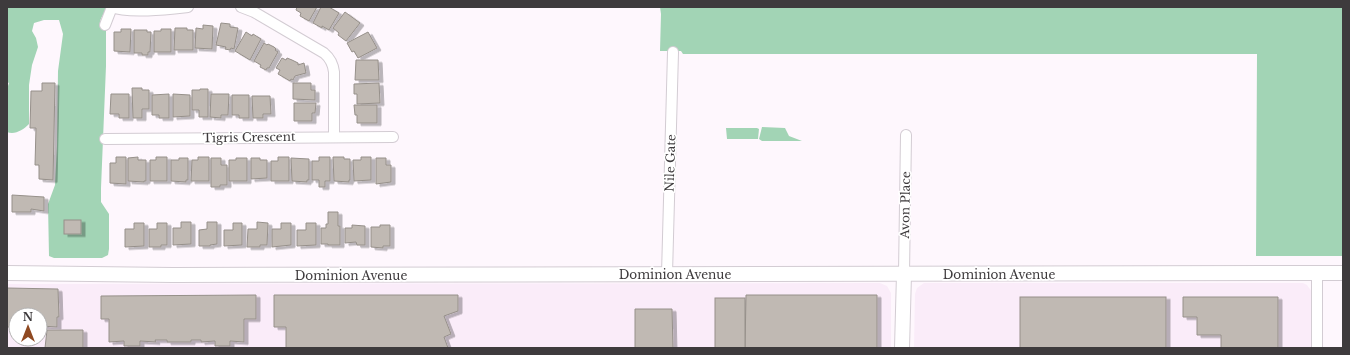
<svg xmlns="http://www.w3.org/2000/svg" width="1350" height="355" font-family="'Libre Baskerville',serif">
  <defs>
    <filter id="shadow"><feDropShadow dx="4" dy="2.5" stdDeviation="0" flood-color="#0004"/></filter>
  </defs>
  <rect width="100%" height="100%" fill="#fef7fd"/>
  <g fill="#faecf9" fill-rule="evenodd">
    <path d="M880,283L887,286L891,293V348H7V284ZM16,315H40V339H16Z"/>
    <path d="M924,283H1303L1307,285L1312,292V348H914L915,294L917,288Z"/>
  </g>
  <g fill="#a2d4b5">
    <path d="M7,7H106L107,9C100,20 97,21 106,31V66L101,188V202L109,214V249L108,255L102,258H54L49,256L48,204L55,185L57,146L58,71L63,34L59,20H44L34,23L32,31L36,38L38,47L32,65L29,85V124C23,130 15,135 7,132V89L9,83L7,82Z"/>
    <path d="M660,7H1343V256H1256L1257,54H683L681,51H660L661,14Z"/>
    <path d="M762,127L785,128L789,136L802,141H762L759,139Z"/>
    <path d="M726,128H757L759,129L758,139H727Z"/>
  </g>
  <g fill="#c0b9b3" stroke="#96908a" filter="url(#shadow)">
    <path d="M297,7H317L309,21L300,16L301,13L296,10Z"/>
    <path d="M321,7H329L339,13L329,30L322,26V28L313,23Z"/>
    <path d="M345,12L360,23L346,41L338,35L339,33L333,28Z"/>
    <path d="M221,23L230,24V27L238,28L234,49L231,48L230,50L225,49L226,47L216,45Z"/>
    <path d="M203,25L213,26L212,49L195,48L196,28L203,29Z"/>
    <path d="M175,28H187V30H193V50H174Z"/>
    <path d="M121,29H131L130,52L114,51V32H121Z"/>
    <path d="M161,29H171V52H154V31H161Z"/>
    <path d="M134,30H147V32H151L150,52H148V55H142V53H134Z"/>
    <path d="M246,32L252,36L253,34L261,39L250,60L235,51Z"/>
    <path d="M368,32L377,48L358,58L354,51L352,52L347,43Z"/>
    <path d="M264,43L267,45L268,44L274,47L276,49L275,50L278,52L269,68H267L266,70L260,67L261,65L254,61Z"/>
    <path d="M282,58L286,60L287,58L292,60L298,63V65L304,63L306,73L295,76L293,80L291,79L290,81L278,74L280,70L276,68Z"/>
    <path d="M356,60H378L379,80H355Z"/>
    <path d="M42,83H55L53,180L39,179V165H35L36,128H30L31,91H42Z"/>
    <path d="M293,83H311V90H315V100L293,99Z"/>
    <path d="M379,83L380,103L357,104V94H354V84Z"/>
    <path d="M132,88H142V90H149V109H142V118H133Z"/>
    <path d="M200,89H208V117H199V110H192V90H200Z"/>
    <path d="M111,94H129V118H119V114H110Z"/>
    <path d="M169,94V118H159V115H152V95Z"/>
    <path d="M173,94L190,95V116L173,117Z"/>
    <path d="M211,94H229L228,115H221V118L210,117Z"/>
    <path d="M232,95H249V118H239V115H232Z"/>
    <path d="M252,96H270L271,114H263V118H253Z"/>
    <path d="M294,103H316L315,113H312V121H294Z"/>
    <path d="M354,105H377V123H357V115H355Z"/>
    <path d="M116,157H126V184L110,183V163H116Z"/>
    <path d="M138,157V160H146V181H144V182L128,181V158Z"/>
    <path d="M156,157H167V181H150V160H156Z"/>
    <path d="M198,157H209V181H191L192,160H198Z"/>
    <path d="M278,157H289V181H271V161H278Z"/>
    <path d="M319,157H330V181H325V187H319V180H312V161H319Z"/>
    <path d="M333,157H344V159H350V180H349V182L334,181Z"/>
    <path d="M361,157H371V180L354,181L353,160H361Z"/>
    <path d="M179,158H188V180H186V182L171,181V160H179Z"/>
    <path d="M211,158H221V165H227V185H220V187H211Z"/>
    <path d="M236,158H247V181H229V160H236Z"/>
    <path d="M251,158H260V160H267V178L251,179Z"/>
    <path d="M291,158L309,159V180H307V182L292,181Z"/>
    <path d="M376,158H386V165H391V182L376,184Z"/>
    <path d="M12,195L44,197V211L31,209V212H12Z"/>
    <path d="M328,212H338V226H340V245H328V244H321V228H326V224H328Z"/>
    <rect x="64" y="220" width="17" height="14"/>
    <path d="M181,222H191V244L173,245V228H181Z"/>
    <path d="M207,222H217V244L210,245V246H199V230L207,229Z"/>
    <path d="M257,222L268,223L267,245H260V247H247L248,229H257Z"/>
    <path d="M134,223H144V246L125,247V229H134Z"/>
    <path d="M157,223H167V245H161V247H149V229H157Z"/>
    <path d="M233,223H242V245L224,246V230H233Z"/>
    <path d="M281,223H291V245L272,247V229H281Z"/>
    <path d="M306,223H316V245L297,246V230H306Z"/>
    <path d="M352,225L365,226V245H357L356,242L345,243V228H352Z"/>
    <path d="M380,225H390V246H383V248L371,247V227H380Z"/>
    <path d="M7,288L58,289L59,317H57V327L40,326V315H16V328L15,327H7Z"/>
    <path d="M256,295V319H244V342L230,341V346H215V341L201,342V340H191V342H167V340H155L156,342L140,341V346H124V341L109,342V319H101V296Z"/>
    <path d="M274,295H458V311L444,316L451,334L444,337L448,348H286V327H274Z"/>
    <path d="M746,295H877V348H745Z"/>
    <rect x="1020" y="297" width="146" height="51"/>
    <path d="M1183,297H1278V348H1221V335H1197V317H1183Z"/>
    <rect x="715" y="298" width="30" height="50"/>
    <path d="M635,309H672L673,348H635Z"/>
    <path d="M47,330H83V348H45Z"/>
  </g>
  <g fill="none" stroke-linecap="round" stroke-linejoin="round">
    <defs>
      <g id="street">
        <path d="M241,7L254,12L324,53C330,58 333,63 334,72V137"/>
        <path d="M105,25L112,7C128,14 170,9 188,7"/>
        <path d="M105,139L393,137"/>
        <path d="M667,274L673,52"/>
        <path d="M904,274L906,135"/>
        <path d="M1317,348V273"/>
      </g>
      <g id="secondary">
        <path d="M7,273L173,275L1343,273"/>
        <path d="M902,348L904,274"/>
      </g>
    </defs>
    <use href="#street" stroke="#d3ccd3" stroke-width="12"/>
    <use href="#secondary" stroke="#d3ccd3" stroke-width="16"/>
    <use href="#street" stroke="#fff" stroke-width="10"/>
    <use href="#secondary" stroke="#fff" stroke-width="14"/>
  </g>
  <g text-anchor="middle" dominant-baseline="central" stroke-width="3.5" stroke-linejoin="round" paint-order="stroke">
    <g font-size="12" fill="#3e3b3d" stroke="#fff">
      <text transform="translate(249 137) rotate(-1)">Tigris Crescent</text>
      <text transform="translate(670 163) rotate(-88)">Nile Gate</text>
      <text transform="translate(905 205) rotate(-89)">Avon Place</text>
      <text x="675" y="274">Dominion Avenue</text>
      <text x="999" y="274">Dominion Avenue</text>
      <text x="351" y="275">Dominion Avenue</text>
    </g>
  </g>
  <rect width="1350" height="355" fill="none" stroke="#3e3b3d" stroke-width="16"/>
  <g transform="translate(28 327)"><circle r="19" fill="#ffffff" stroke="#b2b1b1"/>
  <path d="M0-3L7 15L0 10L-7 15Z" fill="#8f4921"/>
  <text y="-6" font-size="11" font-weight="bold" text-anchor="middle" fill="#3e3b3d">N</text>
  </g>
</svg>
